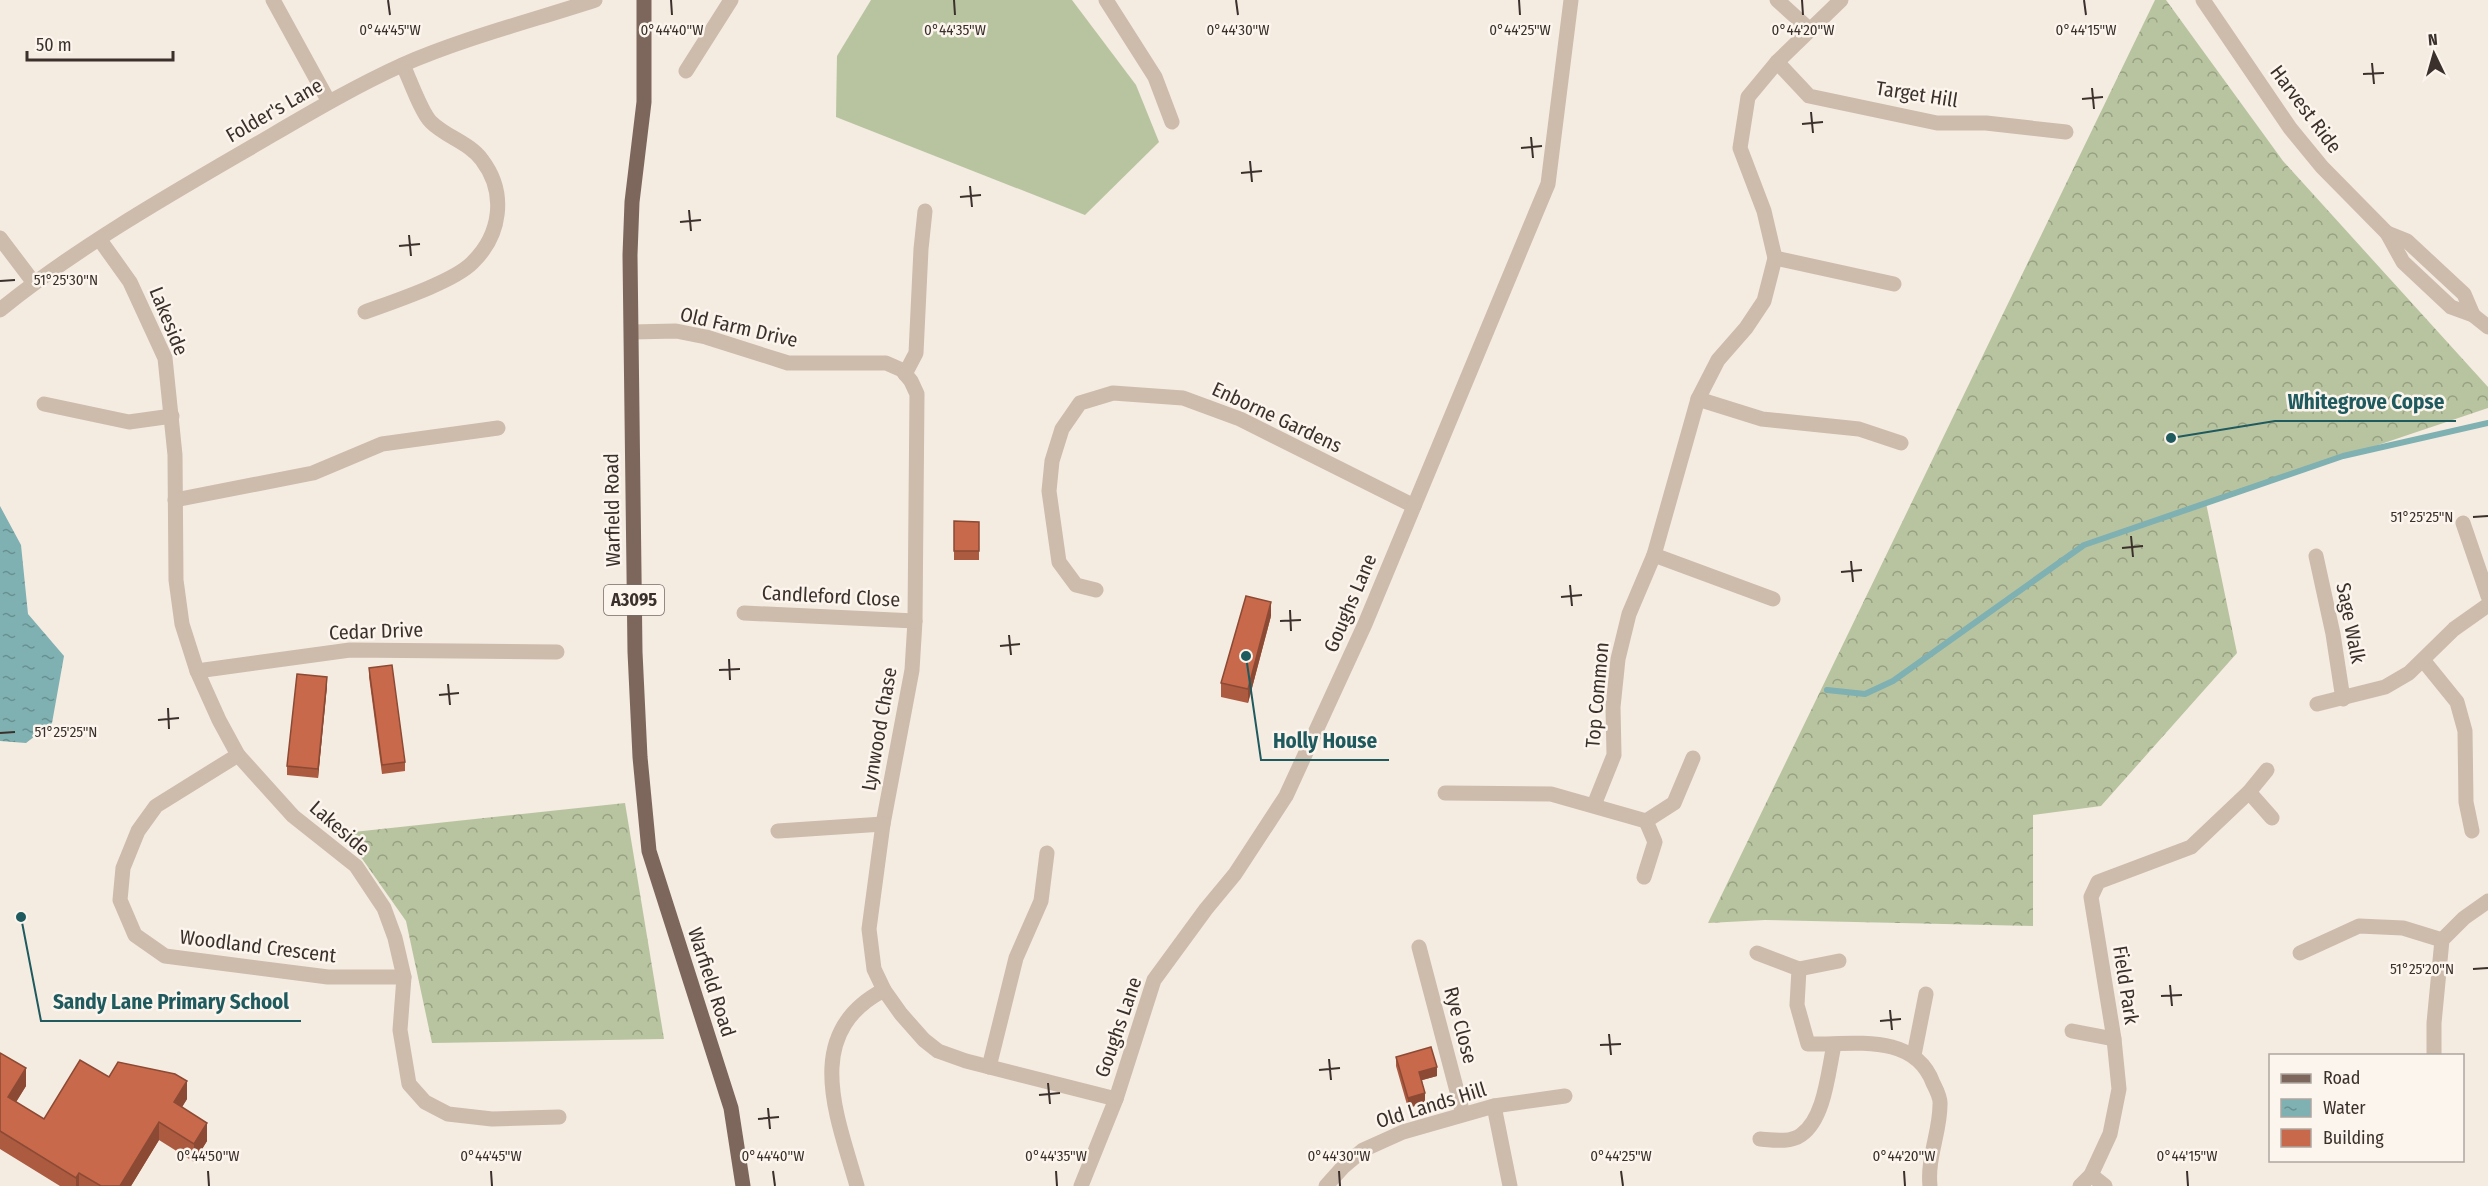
<svg xmlns="http://www.w3.org/2000/svg" width="2488" height="1186" font-family="'Fira Sans Condensed',sans-serif">
  <defs>
    <pattern id="forest-crowns" width="20" height="18" patternUnits="userSpaceOnUse" patternTransform="scale(1.5)"><rect width="20" height="18" fill="#b8c4a0"/><path d="M2 6a3 3 0 1 1 6 0M12 15a3 3 0 1 1 6 0" fill="none" stroke="#97a083"/></pattern>
    <pattern id="water-ripples" width="26" height="14" patternUnits="userSpaceOnUse" patternTransform="scale(1.5)"><rect width="26" height="14" fill="#7fb0b2"/><path d="M2 4q2-2 4 0t4 0M15 11q2-2 4 0t4 0" fill="none" stroke="#699091"/></pattern>
  </defs>
  <rect width="100%" height="100%" fill="#f4ebe1"/>
  <path fill="#b8c4a0" d="M871,0H1072L1136,85L1159,142L1085,215L836,117L837,56Z"/>
  <g fill="url(#forest-crowns)">
    <path d="M2155,0H2166L2283,161L2488,387V408L2206,503L2237,653L2101,806L2033,815V926L1765,920L1708,923Z"/>
    <path d="M625,803L664,1039L432,1043L406,921L344,833Z"/>
  </g>
  <path fill="url(#water-ripples)" d="M0,506L21,545L28,614L64,656L52,723L26,743L0,741Z"/>
  <g fill="none" stroke-linecap="round" stroke-linejoin="round">
    <path stroke="#7fb0b2" stroke-width="6" d="M1827,690L1865,694L1893,681L2084,545L2343,456L2488,423"/>
    <g stroke="#cdbbac" stroke-width="15">
      <path d="M273,0L329,102"/>
      <path d="M1106,0L1155,77L1172,122"/>
      <path d="M1777,0L1809,29"/>
      <path d="M2203,0L2290,128L2322,167L2387,233L2403,262L2451,307L2473,315L2488,327"/>
      <path d="M1777,62L1809,96L1937,123H1986L2066,132"/>
      <path d="M686,71L731,0"/>
      <path d="M2387,233L2407,241L2464,294L2473,315"/>
      <path d="M0,238L34,283"/>
      <path d="M100,240L130,282L165,358L175,455L176,580L182,624L197,671L219,720L238,755L293,816L356,866L384,908L395,938L404,977L400,1030L409,1084L425,1102L448,1114L492,1119L559,1117"/>
      <path d="M1775,258L1894,284"/>
      <path d="M0,310C72,251 162,199 243,152C295,122 347,90 402,65C464,38 531,21 595,0"/>
      <path d="M365,312C392,302 453,282 472,263C501,235 507,193 482,160C470,143 446,137 431,122C422,114 409,78 403,65"/>
      <path d="M632,332L676,331L706,337L788,363H886L902,370L911,381L917,394L915,621L912,670L883,824L869,929L874,969L884,990L901,1014L924,1040L938,1051L966,1061L1116,1099"/>
      <path d="M905,374L916,353L921,249L925,211"/>
      <path d="M1698,399L1762,419L1859,429L1901,443"/>
      <path d="M44,404L129,422L172,416"/>
      <path d="M175,500L313,473L382,444L498,428"/>
      <path d="M2463,523L2488,596"/>
      <path d="M1654,555L1773,599"/>
      <path d="M2316,556L2333,634L2343,699"/>
      <path d="M1096,590L1076,585L1059,562L1049,491L1052,461L1062,429L1080,403L1113,393L1183,398L1240,419L1414,506"/>
      <path d="M744,613L915,621"/>
      <path d="M2423,660L2457,702L2465,731L2466,802L2472,831"/>
      <path d="M197,671L350,650L557,652"/>
      <path d="M2317,704L2385,687L2409,673L2454,629L2488,605"/>
      <path d="M238,755L156,806L138,831L123,868L120,900L135,935L165,956L328,977H404"/>
      <path d="M2249,792L2272,818"/>
      <path d="M1445,793L1551,794L1646,821L1674,803L1693,758"/>
      <path d="M1594,805L1614,755L1613,707L1618,659L1629,614L1654,555L1698,399L1718,360L1746,328L1764,301L1775,258L1764,211L1740,148L1748,97L1777,62L1841,0"/>
      <path d="M778,831L883,824"/>
      <path d="M1644,877L1655,842L1646,821"/>
      <path d="M1419,947L1463,1114"/>
      <path d="M1757,953L1799,969L1797,1005L1808,1044C1852,1045 1914,1032 1933,1083C1936,1089 1941,1098 1940,1105C1940,1132 1927,1158 1930,1186"/>
      <path d="M2300,953L2359,926L2403,928L2442,940"/>
      <path d="M1799,969L1839,961"/>
      <path d="M2072,1031L2114,1039"/>
      <path d="M1914,1055L1926,994"/>
      <path d="M2434,1056V1023L2442,940L2464,918L2488,901"/>
      <path d="M989,1067L1016,958L1041,901L1047,853"/>
      <path d="M1494,1106L1510,1186"/>
      <path d="M1760,1139C1773,1140 1790,1143 1801,1135C1825,1118 1828,1072 1834,1045"/>
      <path d="M2091,1175L2105,1186"/>
      <path d="M857,1186C837,1116 801,1033 884,990"/>
      <path d="M1081,1186L1116,1099L1154,980L1206,909L1235,874L1286,796L1365,624L1535,215L1548,184L1571,0"/>
      <path d="M1326,1186L1343,1167L1363,1150L1403,1132L1494,1106L1565,1096"/>
      <path d="M2080,1186L2091,1175L2110,1134L2119,1089L2114,1039L2091,897L2098,882L2191,847L2249,792L2267,770"/>
    </g>
    <path stroke="#7d675c" stroke-width="15" d="M644,0V102L632,202L630,255L635,652L640,757L649,851L731,1108L743,1186"/>
  </g>
  <g fill="#ac5a40">
    <path d="M954,521L979,522V560H954Z"/>
    <path d="M1271,616L1248,703L1221,697V683Z"/>
    <path d="M369,668L405,762V771L382,774L369,677Z"/>
    <path d="M327,686L318,778L287,775V766Z"/>
    <path d="M0,1053L26,1086L16,1102L44,1119L109,1077L187,1099L182,1107L207,1141L194,1162L159,1140L131,1186H60L0,1149Z"/>
    <path d="M1396,1057L1437,1076L1422,1080L1425,1103L1408,1108L1396,1066Z"/>
  </g>
  <g fill="#8c4a34">
    <path d="M1271,602V616L1248,703V689Z"/>
    <path d="M327,677V686L318,778V769Z"/>
    <path d="M1437,1067V1076L1419,1081V1072Z"/>
    <path d="M26,1068V1086L8,1115V1097Z"/>
    <path d="M187,1081V1099L174,1120V1102Z"/>
    <path d="M1425,1093V1103L1408,1108V1098Z"/>
    <path d="M159,1122V1140L131,1186H120Z"/>
    <path d="M207,1123V1141L194,1162V1144Z"/>
    <path d="M79,1173V1186H76V1178Z"/>
  </g>
  <g fill="#c8694b" stroke="#8c4a34" stroke-width="1.5">
    <path d="M954,521L979,522V551H954Z"/>
    <path d="M1246,596L1271,602L1248,689L1221,683Z"/>
    <path d="M392,665L405,762L382,765L369,668Z"/>
    <path d="M297,674L327,677L318,769L287,766Z"/>
    <path d="M1431,1047L1437,1067L1419,1072L1425,1093L1408,1098L1396,1057Z"/>
    <path d="M0,1053L26,1068L8,1097L44,1119L80,1060L109,1077L118,1062L175,1074L187,1081L174,1102L207,1123L194,1144L159,1122L120,1186H101L79,1173L76,1178L0,1131Z"/>
  </g>
  <path fill="none" stroke="#3b302b" stroke-width="2" d="M388,0L390,15M671,0L672,15M954,0L955,15M1236,0L1238,15M1519,0L1520,15M1802,0L1803,15M2084,0L2086,15M2372,63L2374,84M2363,74L2384,73M2092,88L2094,109M2082,99L2103,97M1811,112L1813,133M1802,124L1823,122M1531,137L1533,158M1521,148L1542,146M1250,161L1252,182M1241,173L1262,171M970,186L972,207M960,197L981,195M689,210L691,231M680,222L701,220M409,235L411,256M399,246L420,244M0,281L15,280M2473,517L2488,516M2131,536L2133,557M2122,548L2143,546M1851,561L1853,582M1841,572L1862,570M1570,585L1572,606M1561,597L1582,595M1290,610L1291,631M1280,621L1301,620M1009,635L1011,655M1000,646L1020,644M729,659L730,680M719,670L740,669M448,684L450,705M439,695L459,693M168,708L169,729M158,720L179,718M0,733L15,732M2473,969L2488,968M2170,985L2172,1006M2161,996L2182,995M1890,1010L1892,1030M1880,1021L1901,1019M1609,1034L1611,1055M1600,1045L1621,1044M1329,1059L1331,1080M1319,1070L1340,1068M1048,1083L1050,1104M1039,1095L1060,1093M768,1108L770,1129M758,1119L779,1117M208,1171L209,1186M491,1171L492,1186M773,1171L775,1186M1056,1171L1057,1186M1339,1171L1340,1186M1621,1171L1623,1186M1904,1171L1905,1186M2187,1171L2188,1186"/>
  <g text-anchor="middle" dominant-baseline="central" stroke-width="5" stroke-linejoin="round" paint-order="stroke">
    <rect fill="#fbf5ee" stroke="#756b66" stroke-width="1.5" x="604" y="585" width="60" height="30" rx="4.5"/>
    <g font-size="18" font-weight="bold" fill="#3b302b">
      <text x="634" y="600">A3095</text>
    </g>
    <g font-size="20" fill="#3b302b" stroke="#fbf5ee">
      <text transform="translate(1917 94) rotate(9)">Target Hill</text>
      <text transform="translate(2306 109) rotate(53)">Harvest Ride</text>
      <text transform="translate(274 110) rotate(-30)">Folder's Lane</text>
      <text transform="translate(169 321) rotate(68)">Lakeside</text>
      <text transform="translate(739 327) rotate(13)">Old Farm Drive</text>
      <text transform="translate(1277 417) rotate(25)">Enborne Gardens</text>
      <text transform="translate(612 510) rotate(-91)">Warfield Road</text>
      <text transform="translate(831 596) rotate(3)">Candleford Close</text>
      <text transform="translate(1350 603) rotate(-67)">Goughs Lane</text>
      <text transform="translate(2351 623) rotate(79)">Sage Walk</text>
      <text transform="translate(376 631) rotate(-2)">Cedar Drive</text>
      <text transform="translate(1597 695) rotate(-85)">Top Common</text>
      <text transform="translate(879 729) rotate(-80)">Lynwood Chase</text>
      <text transform="translate(340 828) rotate(41)">Lakeside</text>
      <text transform="translate(258 946) rotate(7)">Woodland Crescent</text>
      <text transform="translate(712 982) rotate(72)">Warfield Road</text>
      <text transform="translate(2126 985) rotate(81)">Field Park</text>
      <text transform="translate(1461 1025) rotate(75)">Rye Close</text>
      <text transform="translate(1118 1027) rotate(-71)">Goughs Lane</text>
      <text transform="translate(1431 1105) rotate(-17)">Old Lands Hill</text>
    </g>
  </g>
  <g font-size="15" text-anchor="middle" fill="#3b302b" stroke="#fbf5ee" stroke-width="5" stroke-linejoin="round" paint-order="stroke">
    <text x="390" y="35">0°44'45"W</text>
    <text x="672" y="35">0°44'40"W</text>
    <text x="955" y="35">0°44'35"W</text>
    <text x="1238" y="35">0°44'30"W</text>
    <text x="1520" y="35">0°44'25"W</text>
    <text x="1803" y="35">0°44'20"W</text>
    <text x="2086" y="35">0°44'15"W</text>
    <text x="66" y="285">51°25'30"N</text>
    <text x="2422" y="522">51°25'25"N</text>
    <text x="66" y="737">51°25'25"N</text>
    <text x="2422" y="974">51°25'20"N</text>
    <text x="208" y="1161">0°44'50"W</text>
    <text x="491" y="1161">0°44'45"W</text>
    <text x="773" y="1161">0°44'40"W</text>
    <text x="1056" y="1161">0°44'35"W</text>
    <text x="1339" y="1161">0°44'30"W</text>
    <text x="1621" y="1161">0°44'25"W</text>
    <text x="1904" y="1161">0°44'20"W</text>
    <text x="2187" y="1161">0°44'15"W</text>
  </g>
  <path fill="none" stroke="#1f5a5e" stroke-width="2" d="M2171 438L2275 421H2456M1246 656L1261 760H1389M21 917L41 1021H301"/>
  <g fill="#1f5a5e" stroke="#fbf5ee" stroke-width="2">
    <circle cx="2171" cy="438" r="6"/>
    <circle cx="1246" cy="656" r="6"/>
    <circle cx="21" cy="917" r="6"/>
  </g>
  <g font-size="21" text-anchor="middle" font-weight="bold" fill="#1f5a5e" stroke="#fbf5ee" stroke-width="5" stroke-linejoin="round" paint-order="stroke">
    <text x="2366" y="409">Whitegrove Copse</text>
    <text x="1325" y="748">Holly House</text>
    <text x="171" y="1009">Sandy Lane Primary School</text>
  </g>
  <rect x="2269" y="1054" width="195" height="108" fill="#fbf5ee" stroke="#aea6a0" stroke-width="1.5"/>
  <rect x="2281" y="1074" width="30" height="9" fill="#7d675c" stroke="#aea6a0" stroke-width="1.5"/>
  <text x="2323" y="1084" font-size="18" fill="#3b302b">Road</text>
  <rect x="2281" y="1099" width="30" height="18" fill="url(#water-ripples)" stroke="#aea6a0" stroke-width="1.5"/>
  <text x="2323" y="1114" font-size="18" fill="#3b302b">Water</text>
  <rect x="2281" y="1129" width="30" height="18" fill="#c8694b" stroke="#aea6a0" stroke-width="1.5"/>
  <text x="2323" y="1144" font-size="18" fill="#3b302b">Building</text>
  <g transform="translate(2434 54) rotate(355)" stroke="#fbf5ee" stroke-width="4.5" paint-order="stroke">
  <path d="M0-4.5L10 22L0 15L-10 22Z" fill="#3b302b"/>
  <text y="-9" font-size="16" font-weight="bold" text-anchor="middle" fill="#3b302b">N</text>
  </g>
  <path d="M27 51v9h146v-9" fill="none" stroke="#3b302b" stroke-width="3"/>
  <text x="36" y="51" font-size="18" fill="#3b302b" stroke="#fbf5ee" stroke-width="4.5" paint-order="stroke">50 m</text>
</svg>
